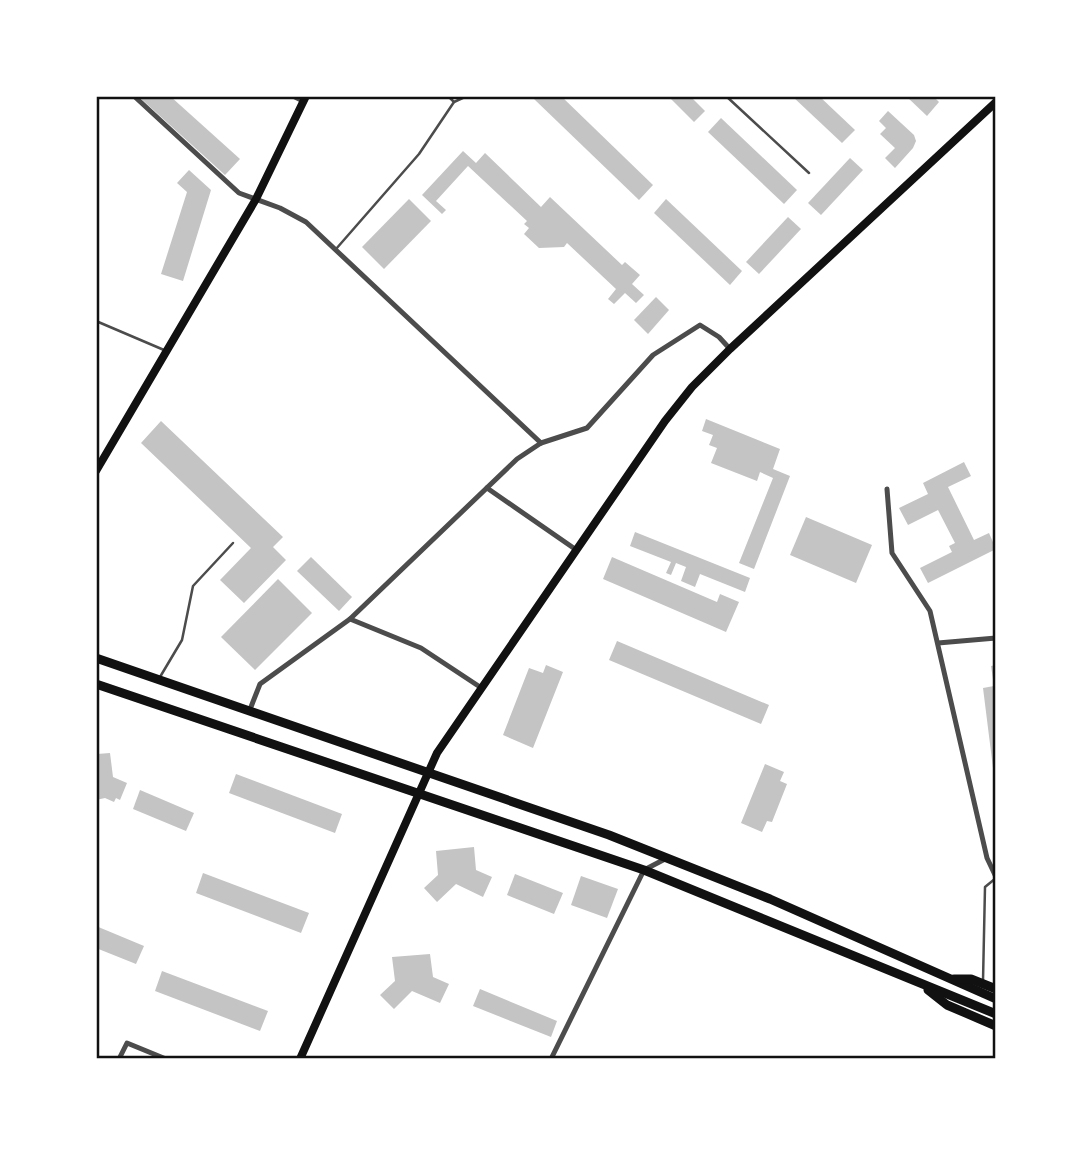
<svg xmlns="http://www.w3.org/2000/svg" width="1092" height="1155" font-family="'IBM Plex Sans',sans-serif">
  <rect width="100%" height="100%" fill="#fff"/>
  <g fill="#c4c4c4">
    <path d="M138,96H170L240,159L225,175Z"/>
    <path d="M537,96H561L653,185L639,200L534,99Z"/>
    <path d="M668,96H690L705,111L694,122Z"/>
    <path d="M792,96H819L855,130L842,143Z"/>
    <path d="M906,96H933L939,102L927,116Z"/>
    <path d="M888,111L914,135L916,141L913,148L895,168L885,158L895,148L880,134L886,128L879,121Z"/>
    <path d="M721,118L797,190L784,204L708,132Z"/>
    <path d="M463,151L476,163L485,153L541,207L550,197L622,265L625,262L640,275L632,284L644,295L636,303L625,293L614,304L608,299L616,289L567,243L564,247L539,248L524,234L529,228L524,224L527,221L468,166L436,201L446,210L442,214L422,195Z"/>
    <path d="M850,158L863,170L821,215L808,203Z"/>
    <path d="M189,170L211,190L183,281L161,274L187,192L177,183Z"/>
    <path d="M409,199L431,221L384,269L362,247Z"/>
    <path d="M666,199L742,271L730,285L654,213Z"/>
    <path d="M788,217L801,229L759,274L746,262Z"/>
    <path d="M656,297L669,310L648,334L634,320Z"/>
    <path d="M706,419L780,449L773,469L790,476L754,569L739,563L773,478L760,472L757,481L711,463L717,448L709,445L713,435L702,431Z"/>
    <path d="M161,421L283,537L273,547L286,560L244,603L220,580L251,548L141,443Z"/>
    <path d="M964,462L971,476L948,487L974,540L989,533L996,549L928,583L920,568L952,552L949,546L955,543L938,510L908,525L899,508L928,494L923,483Z"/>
    <path d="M806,517L872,545L856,583L790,555Z"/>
    <path d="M635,532L750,578L745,592L700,574L695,587L681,581L686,567L676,563L671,575L666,573L671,562L630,546Z"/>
    <path d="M311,557L352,597L339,611L297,571Z"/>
    <path d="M612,557L717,602L720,594L739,602L726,632L603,579Z"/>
    <path d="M278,579L312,613L255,670L221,637Z"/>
    <path d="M617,641L769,705L761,724L609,660Z"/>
    <path d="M546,665L563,672L533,748L503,735L529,668L543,673Z"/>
    <path d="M996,665V776H994L983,688L994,686L991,666Z"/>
    <path d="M110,753L113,777L127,783L120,800L116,798L114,802L105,798L96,800L97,754Z"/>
    <path d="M765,764L784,772L780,781L787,784L772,822L767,821L762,832L741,823Z"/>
    <path d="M236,774L342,814L335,833L229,793Z"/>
    <path d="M140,790L194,813L186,831L133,809Z"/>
    <path d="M474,847L476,870L492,877L483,897L456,884L437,902L424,888L438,875L436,851Z"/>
    <path d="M203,873L309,913L301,933L196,893Z"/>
    <path d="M515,874L563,893L554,914L507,895Z"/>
    <path d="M581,876L618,889L607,918L571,905Z"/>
    <path d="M96,926L144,946L136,964L96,948Z"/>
    <path d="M430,954L433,977L449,984L440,1003L412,991L394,1009L380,995L395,981L392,957Z"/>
    <path d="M162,971L268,1011L260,1031L155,991Z"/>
    <path d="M480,989L557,1021L551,1037L473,1006Z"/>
  </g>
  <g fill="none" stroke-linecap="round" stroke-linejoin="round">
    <g stroke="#4c4c4c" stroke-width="2.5">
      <path d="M448,96L454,102"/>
      <path d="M726,96L809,173"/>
      <path d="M336,249L419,154L454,102L467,96"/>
      <path d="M96,321L164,350"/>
      <path d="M160,677L182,640L193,586L233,543"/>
      <path d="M983,981L985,887L996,878"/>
    </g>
    <g stroke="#4c4c4c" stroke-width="5">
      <path d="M134,96L239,193L280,208L306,222L541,443"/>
      <path d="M293,96L303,101"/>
      <path d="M487,488L575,549"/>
      <path d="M887,489L892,553L930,611L987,858L996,877"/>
      <path d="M350,619L421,648L480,687"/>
      <path d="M938,643L996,638"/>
      <path d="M249,712L260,684L350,619L517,459L541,443L587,428L653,355L700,325L719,337L730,349"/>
      <path d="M119,1059L127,1043L166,1059"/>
      <path d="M551,1059L644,870L667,858"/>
    </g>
    <g stroke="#111" stroke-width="8">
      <path d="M96,471L256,199L306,96"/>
      <path d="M300,1059L437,753L665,421L692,387L730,349L996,102"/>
    </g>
    <g stroke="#111" stroke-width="9">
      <path d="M96,658L609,835L770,899L996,999"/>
      <path d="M96,684L644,870L996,1014"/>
      <path d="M954,979H971L996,989"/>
      <path d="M928,990L947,1005L996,1026"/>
    </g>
  </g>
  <rect width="1092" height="1155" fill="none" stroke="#ffffff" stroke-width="196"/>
  <rect x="98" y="98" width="896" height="959" fill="none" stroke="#111" stroke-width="2.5"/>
</svg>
